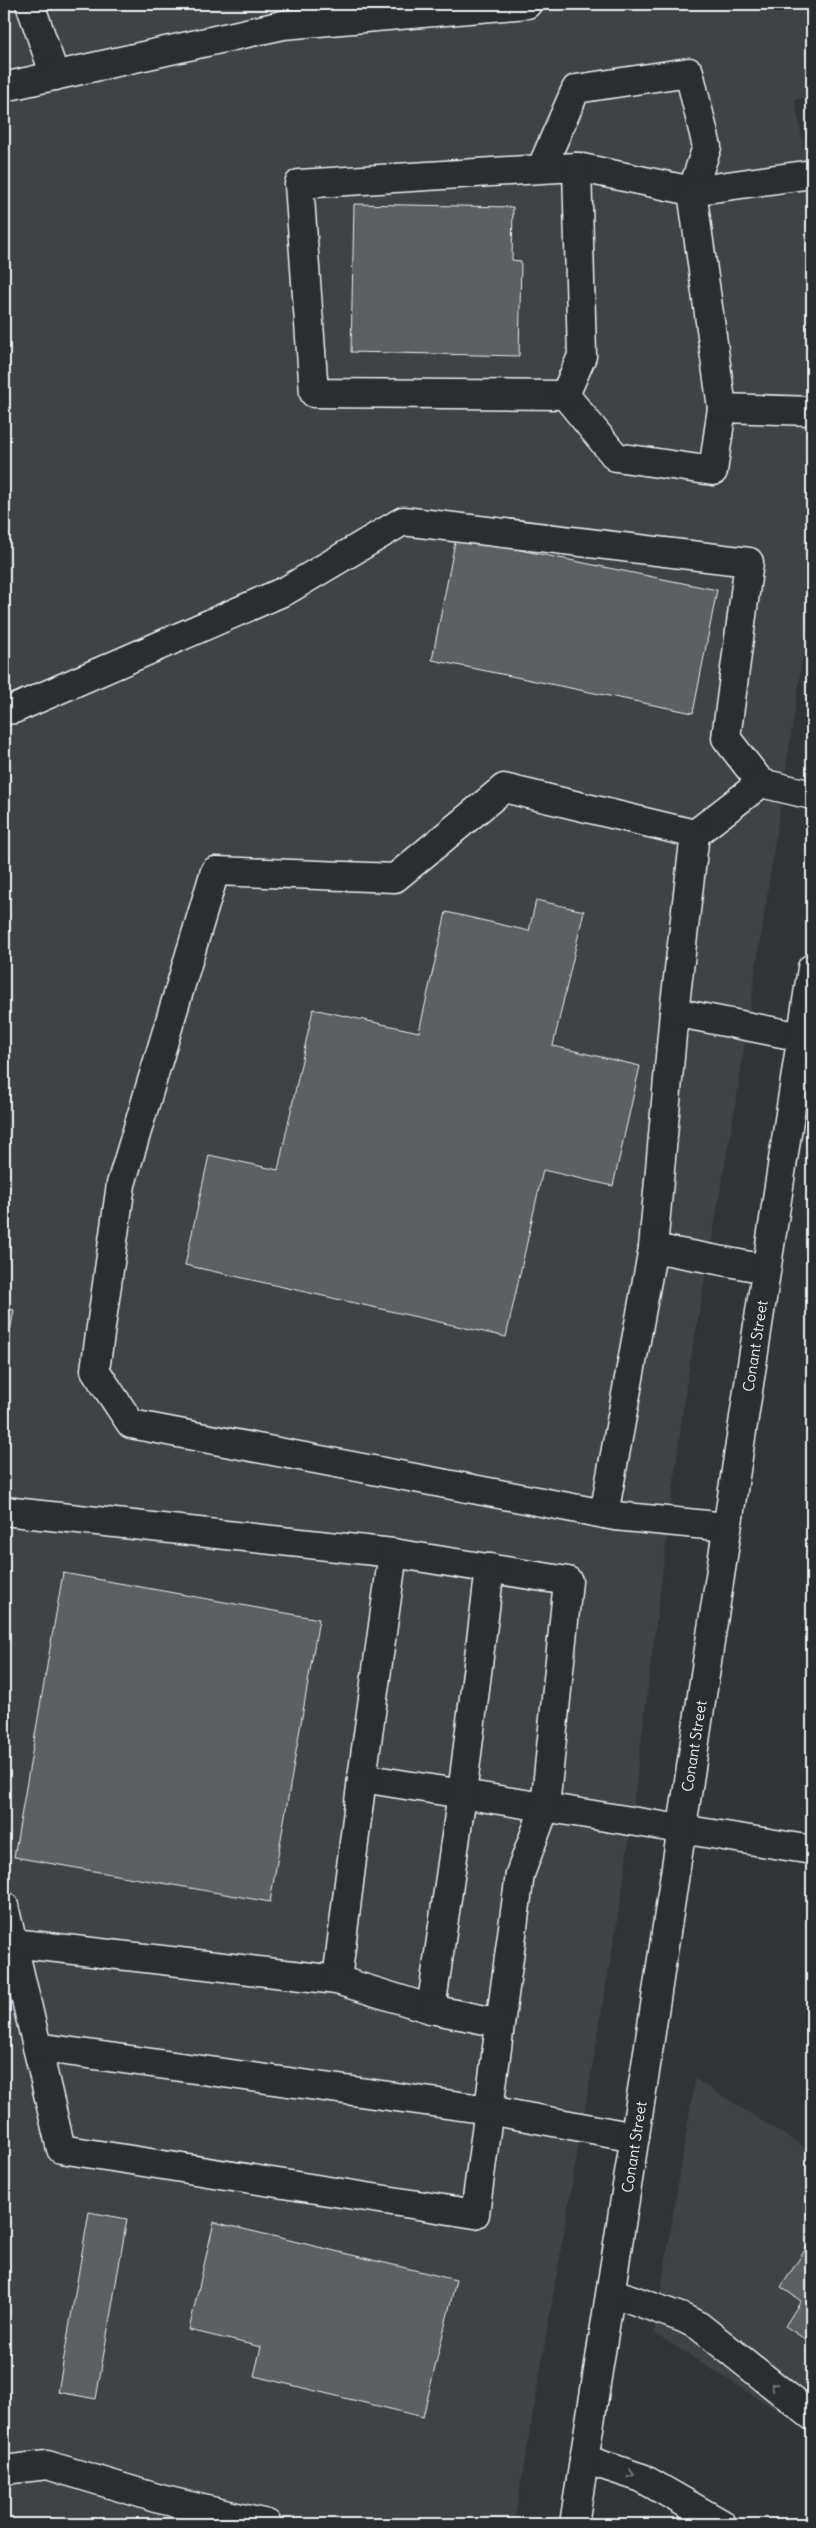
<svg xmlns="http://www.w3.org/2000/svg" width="816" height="2528" font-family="Delius,sans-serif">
  <rect width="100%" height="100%" fill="#323536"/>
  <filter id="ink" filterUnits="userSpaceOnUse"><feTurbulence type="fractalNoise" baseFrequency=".02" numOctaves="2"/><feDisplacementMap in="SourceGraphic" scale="10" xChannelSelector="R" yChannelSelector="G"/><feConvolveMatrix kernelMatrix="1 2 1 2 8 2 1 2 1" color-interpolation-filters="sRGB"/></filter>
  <g filter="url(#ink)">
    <g fill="#3f4244">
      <path d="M4,4H812V96L795,100L812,190V596L735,1108L686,1386L622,1893L514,2524H4Z"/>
      <path d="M695,2079L812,2152V2432L654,2333Z"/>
    </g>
    <g fill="#5c6063" stroke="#e8f1f8">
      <path d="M354,204L513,207L512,260L521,261L519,356L351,352Z"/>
      <path d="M456,537L717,590L693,713L432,660Z"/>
      <path d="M536,900L584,911L553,1046L640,1066L613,1186L543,1170L506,1337L185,1265L209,1155L278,1170L313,1009L419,1032L446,912L529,931Z"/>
      <path d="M4,1308L14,1310L4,1365Z"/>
      <path d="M63,1573L319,1619L270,1902L14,1857Z"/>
      <path d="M89,2212L127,2219L96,2399L58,2392Z"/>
      <path d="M214,2222L456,2280L423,2417L254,2376L261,2347L189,2330Z"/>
      <path d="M812,2239V2344L785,2326L801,2301L781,2287Z"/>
    </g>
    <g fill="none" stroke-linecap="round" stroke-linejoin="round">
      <defs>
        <g id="minor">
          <path d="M30,4L55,76"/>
          <path d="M4,87L283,25L527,4"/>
          <path d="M541,169L576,89L689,72L707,147L692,191L577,167L541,169L299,184L314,393L565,395L616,457L713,471L722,408"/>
          <path d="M812,174L692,191L722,408L812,411"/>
          <path d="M565,395L582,356L577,167"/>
          <path d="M4,710L14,709L287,590L403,521L749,562L726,738L761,783"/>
          <path d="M695,834L761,783L812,795"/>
          <path d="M653,1248L674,1012"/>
          <path d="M4,1511L393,1553L362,1778L812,1850"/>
          <path d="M604,1514L653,1248L766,1269"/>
          <path d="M727,1527L615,1516L131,1424L95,1370L121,1184L215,871L395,878L504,788L695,834L674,1012L802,1037"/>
          <path d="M4,1906L61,2149L475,2214L520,1874L545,1807L568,1581L393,1553"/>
          <path d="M13,1943L337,1980L362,1778"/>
          <path d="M337,1980L431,2009L462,1794L490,1568"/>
          <path d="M431,2009L500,2023"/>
          <path d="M37,2047L489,2110L635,2137"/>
          <path d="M611,2292L683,2318L699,2326L812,2416"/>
          <path d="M584,2459L642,2478L722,2524"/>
          <path d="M4,2470L47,2465L160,2499L267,2524"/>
        </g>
        <path id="major" d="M574,2524L646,2065L812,968"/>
      </defs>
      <use href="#minor" stroke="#e8f1f8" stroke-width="31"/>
      <use href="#major" stroke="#e8f1f8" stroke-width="31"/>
      <use href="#minor" stroke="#2a2d2e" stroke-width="28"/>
      <use href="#major" stroke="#2a2d2e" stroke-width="28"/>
    </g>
    <defs><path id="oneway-chevron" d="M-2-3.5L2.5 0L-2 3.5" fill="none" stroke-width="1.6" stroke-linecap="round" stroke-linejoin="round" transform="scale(1.25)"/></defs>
    <g stroke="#6c7275">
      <use href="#oneway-chevron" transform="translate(774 2386) rotate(-141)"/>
      <use href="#oneway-chevron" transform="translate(631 2474) rotate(18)"/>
    </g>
  </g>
  <g text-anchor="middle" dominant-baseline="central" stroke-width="5" stroke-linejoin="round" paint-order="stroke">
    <g font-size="15" fill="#e8f1f8" stroke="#2a2d2e">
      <text transform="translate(755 1346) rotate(-81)">Conant Street</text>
      <text transform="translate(694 1746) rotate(-81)">Conant Street</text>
      <text transform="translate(634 2147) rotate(-81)">Conant Street</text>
    </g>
  </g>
  <rect width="816" height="2528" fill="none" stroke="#2a2d2e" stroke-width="20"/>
  <rect x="10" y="10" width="796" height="2508" fill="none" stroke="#e8f1f8" stroke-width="2" filter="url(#ink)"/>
</svg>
